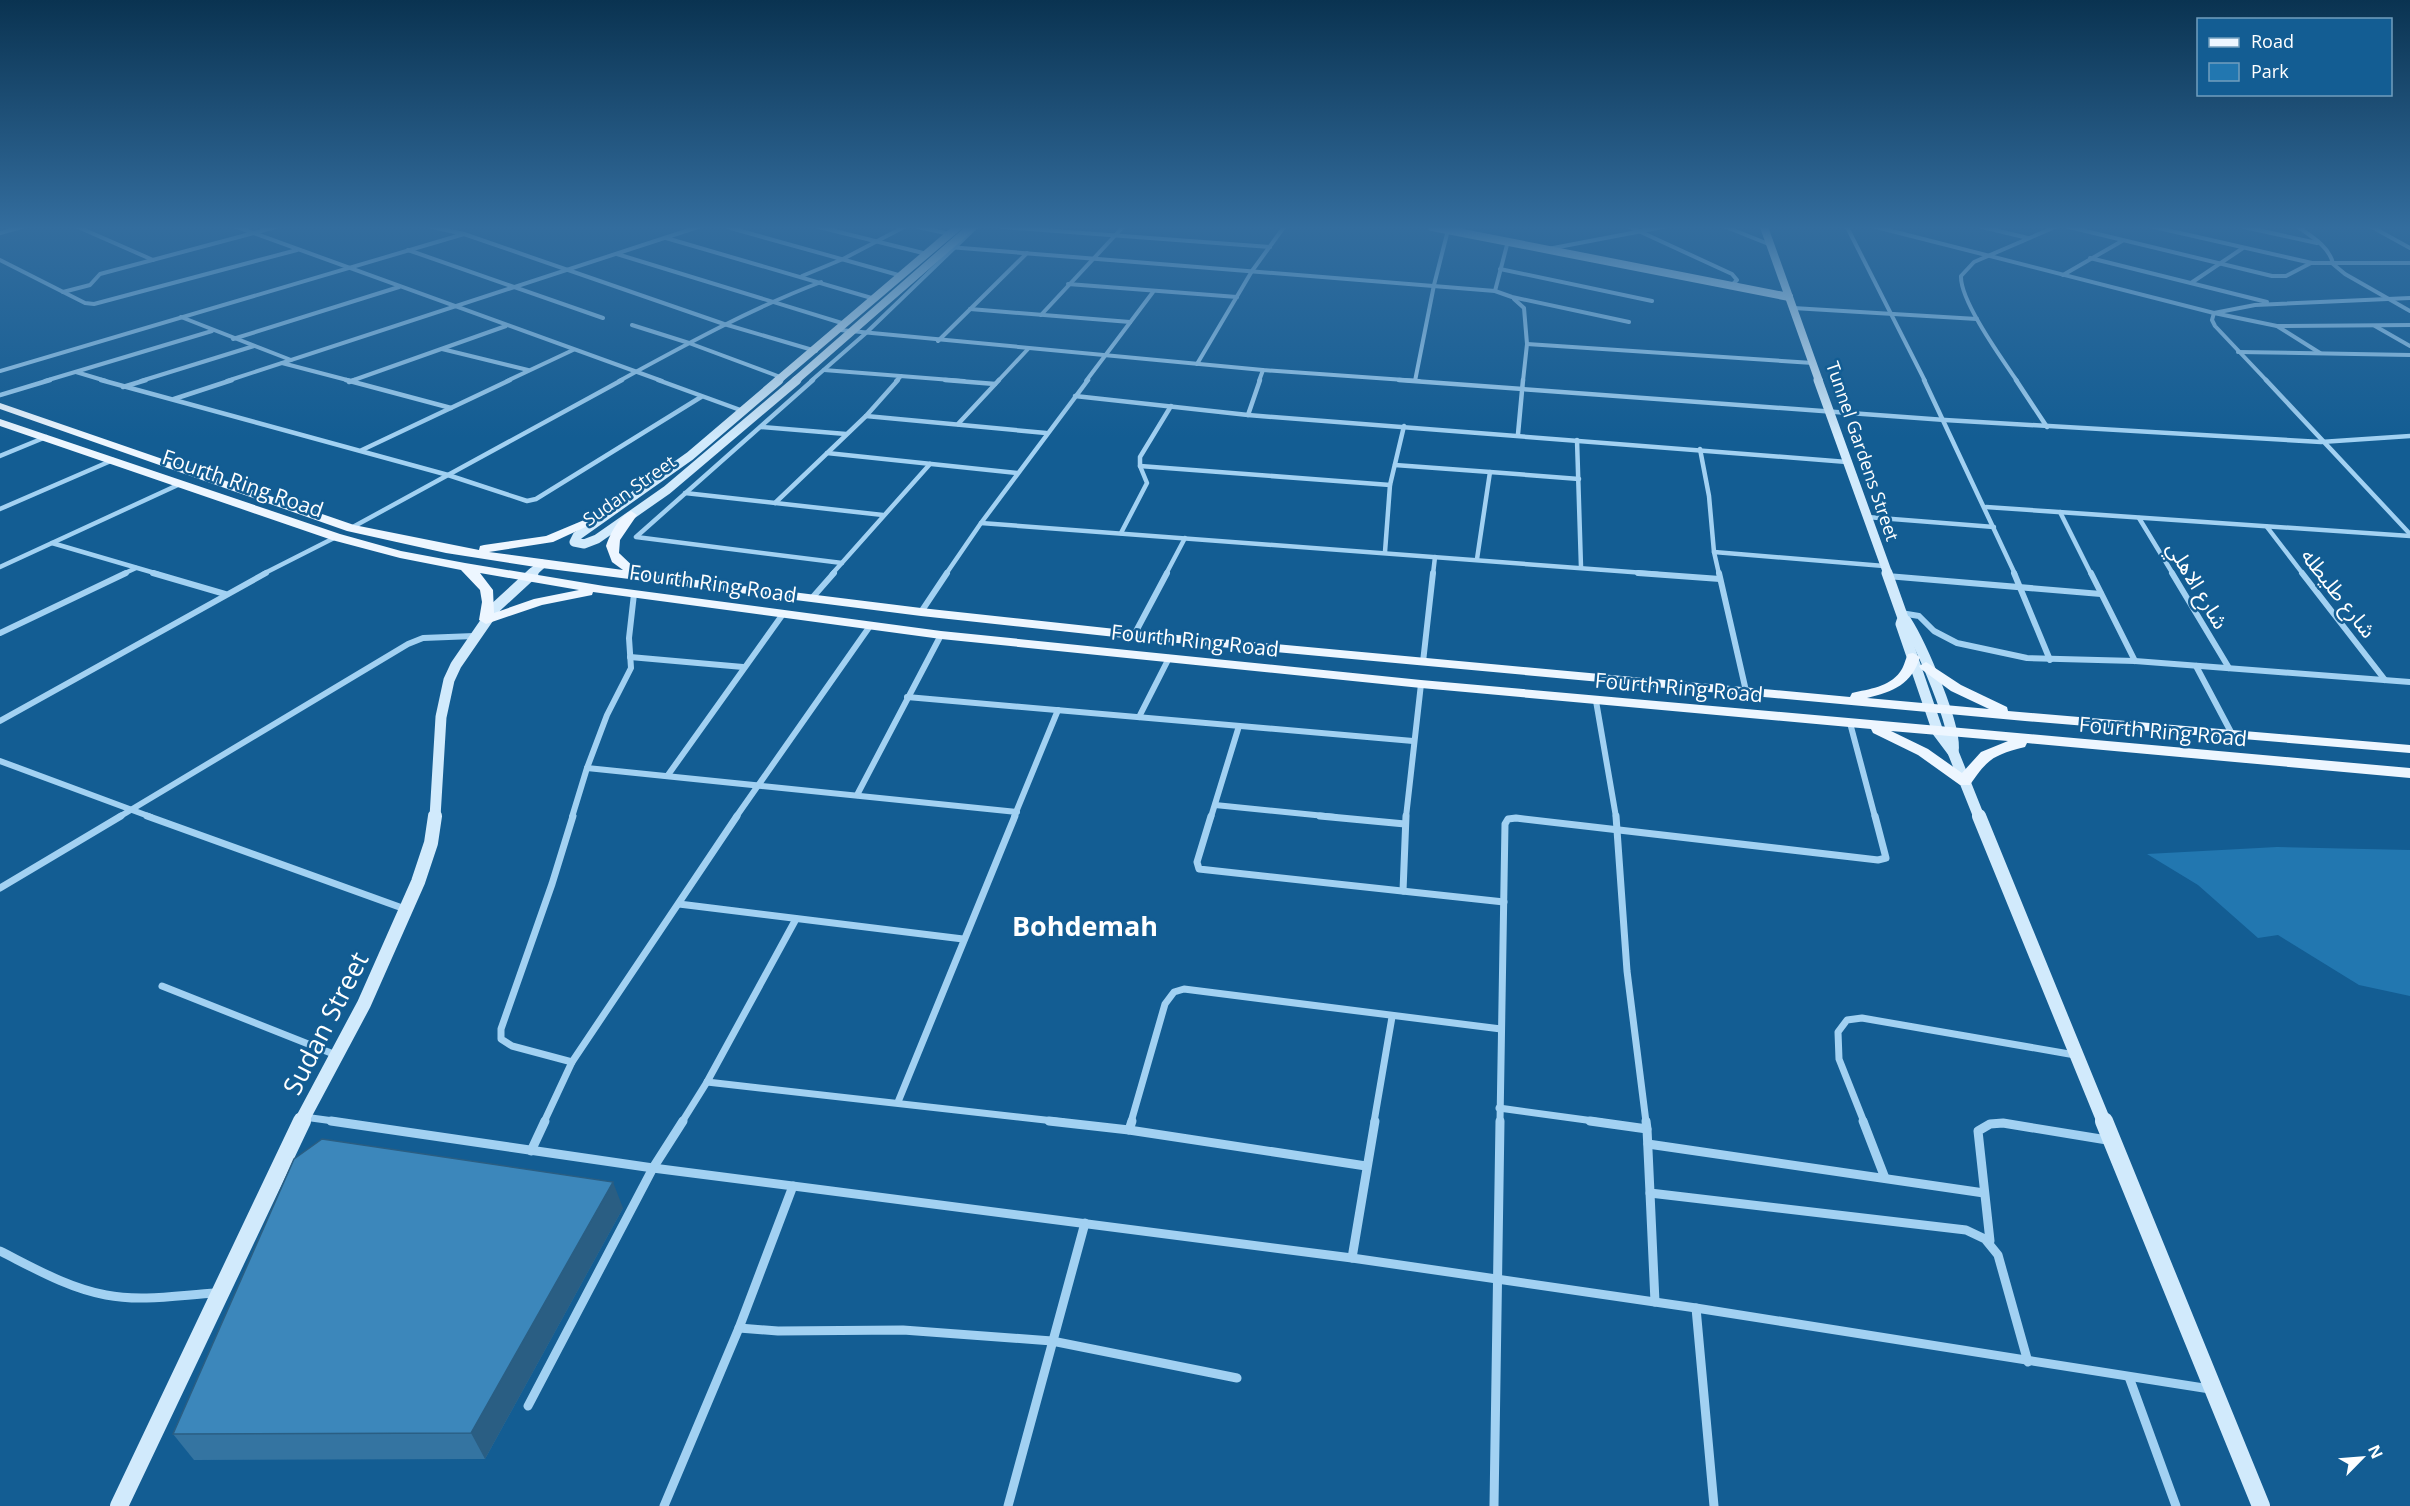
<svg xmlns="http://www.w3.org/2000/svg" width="2410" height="1506" font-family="'Open Sans','Noto Sans Arabic',sans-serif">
  <rect width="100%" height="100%" fill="#135d93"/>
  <path fill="#2277b0" d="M2277,847L2410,850V996L2359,985L2278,935L2258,938L2198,885L2147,854Z"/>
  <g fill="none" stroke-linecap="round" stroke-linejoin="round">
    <g stroke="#a2d1f2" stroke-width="4">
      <path d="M78,227L153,260"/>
      <path d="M237,227L662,381"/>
      <path d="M432,227L464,234L724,324L816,351"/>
      <path d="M727,227L902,276"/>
      <path d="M819,227L927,254"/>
      <path d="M918,227L950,234"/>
      <path d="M1001,227L1270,247"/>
      <path d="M1630,227L1732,274L1737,280L1731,286"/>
      <path d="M1726,227L1771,245"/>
      <path d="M1847,227L1925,381"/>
      <path d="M1876,227L2214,313L2277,326"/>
      <path d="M1982,227L2028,238"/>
      <path d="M2069,227L2272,276H2286L2311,263"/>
      <path d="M2154,227L2312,263H2410"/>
      <path d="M2244,227L2317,243"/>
      <path d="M2298,227C2311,236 2330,247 2333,264L2345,274L2410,311"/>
      <path d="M2372,227L2410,248"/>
      <path d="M0,233L22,227"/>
      <path d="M666,238L875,299"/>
      <path d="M949,247L1495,291L1512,297L1629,322"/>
      <path d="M1548,249L1663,227"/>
      <path d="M408,250L603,318"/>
      <path d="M617,254L845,324"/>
      <path d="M2090,258L2267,302"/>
      <path d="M0,260L85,303L94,304L297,250"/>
      <path d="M1500,269L1652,301"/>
      <path d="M2063,275L2122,241"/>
      <path d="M802,276L843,259L904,227"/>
      <path d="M2191,283L2243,248"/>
      <path d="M1068,284L1237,297"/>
      <path d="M1495,291L1508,241"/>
      <path d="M63,292L90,285L100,274L276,227"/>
      <path d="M1514,299L1524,308L1527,344L1523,381"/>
      <path d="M1793,308L1977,319"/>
      <path d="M970,309L1130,322"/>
      <path d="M1041,315L1123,227"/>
      <path d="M181,317L291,360"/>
      <path d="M632,325L689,343L783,378"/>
      <path d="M2375,326L2410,346"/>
      <path d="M840,330L1263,370L1419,381"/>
      <path d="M233,339L399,287"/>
      <path d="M938,341L1027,253"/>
      <path d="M1527,344L1813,363"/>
      <path d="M442,349L528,370"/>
      <path d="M2238,352L2410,355"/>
      <path d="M2320,353L2277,326L2410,325"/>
      <path d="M282,363L351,381"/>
      <path d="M1197,364L1252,271L1284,227"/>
      <path d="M824,370L964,381"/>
      <path d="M0,371L464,234"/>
      <path d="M76,372L106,381"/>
      <path d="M45,381L212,331"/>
      <path d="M141,381L254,346"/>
      <path d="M227,381L698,227"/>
      <path d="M351,381L506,326"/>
      <path d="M507,381L573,350"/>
      <path d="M619,381C685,345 750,309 821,282"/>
      <path d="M811,381L866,333L976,227"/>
      <path d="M896,381L901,376"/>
      <path d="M998,381L1028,349"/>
      <path d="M1086,381L1153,292"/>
      <path d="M1259,381L1263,370"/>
      <path d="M1415,381L1434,285L1448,230"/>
      <path d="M2017,381C2002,359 1960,301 1961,276L1974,262L2055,227"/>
      <path d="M2267,381L2215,326L2212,320L2214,313L2255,305L2410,298"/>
    </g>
    <g stroke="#a2d1f2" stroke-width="4.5">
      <path d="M101,380L448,475L527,501L536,499L701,397"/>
      <path d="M346,380L451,408"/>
      <path d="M658,380L743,411"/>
      <path d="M813,380L636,537L842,563"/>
      <path d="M945,380L995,384"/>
      <path d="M1399,380L1945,420L2321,442L2410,436"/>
      <path d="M1924,380L2015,574"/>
      <path d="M2016,380L2047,427"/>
      <path d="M2266,380L2410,534"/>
      <path d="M349,382L355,380"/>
      <path d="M123,387L146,380"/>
      <path d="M0,395L50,380"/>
      <path d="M1075,396L1248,415L1847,462"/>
      <path d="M174,399L232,380"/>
      <path d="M1248,415L1260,380"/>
      <path d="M866,416L1046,433"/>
      <path d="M958,424L999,380"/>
      <path d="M761,427L846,434"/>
      <path d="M1518,434L1523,380"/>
      <path d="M1577,440L1581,567"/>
      <path d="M1700,449L1709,496L1714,552L1719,574"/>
      <path d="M362,450L510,380"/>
      <path d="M827,453L1017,473"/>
      <path d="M0,456L46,437"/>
      <path d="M1395,465L1490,472"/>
      <path d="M1140,466L1390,485"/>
      <path d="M685,493L883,515"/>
      <path d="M775,503L866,416L898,380"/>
      <path d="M1986,507L2410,536"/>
      <path d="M0,509L113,460"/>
      <path d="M2060,512L2091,574"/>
      <path d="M1867,517L1994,527"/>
      <path d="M2139,518L2173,574"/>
      <path d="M981,523L1658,574"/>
      <path d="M2267,527L2303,574"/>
      <path d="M351,528L622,380"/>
      <path d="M1121,533L1147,483L1140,466V457L1171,406"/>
      <path d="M52,543L158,574"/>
      <path d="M1385,552L1390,485L1404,426"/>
      <path d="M1714,552L1884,566"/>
      <path d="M1477,559L1490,472L1579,479"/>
      <path d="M0,567L180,484"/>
      <path d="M123,574L136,568"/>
      <path d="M263,574L336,537"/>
      <path d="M832,574L930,464"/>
      <path d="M946,574L981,523L1088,380"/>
      <path d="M1166,574L1185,538"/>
      <path d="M1433,574L1435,557"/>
    </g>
    <g stroke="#a2d1f2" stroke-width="6">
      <path d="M153,573L225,594"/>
      <path d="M1638,573L1720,579"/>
      <path d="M1719,573L1746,691"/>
      <path d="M2014,573L2050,660"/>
      <path d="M2091,573L2135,661"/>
      <path d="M2172,573L2229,668"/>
      <path d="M2302,573L2385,680"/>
      <path d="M1887,576L2101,594"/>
      <path d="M812,598L834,573"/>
      <path d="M921,612L947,573"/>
      <path d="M1901,613L1919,616L1934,631L1957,643L2027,658L2135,661L2410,682"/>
      <path d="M0,633L126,573"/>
      <path d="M1134,635L1167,573"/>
      <path d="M630,657L743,667"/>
      <path d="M1423,662L1433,573"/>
      <path d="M2196,666L2232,734"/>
      <path d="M907,697L1413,741"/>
      <path d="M1596,701L1616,817"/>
      <path d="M1139,717L1169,658"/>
      <path d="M0,721L266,573"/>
      <path d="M1850,723L1875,817"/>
      <path d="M0,761L151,817"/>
      <path d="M587,768L1017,812"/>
      <path d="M668,775L783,614"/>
      <path d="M857,795L941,635"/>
      <path d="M1215,805L1335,817"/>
      <path d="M119,817L408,644L423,638L474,636"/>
      <path d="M572,817L587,768L607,715L631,668L629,638L634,594"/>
      <path d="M736,817L870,626"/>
      <path d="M1014,817L1058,710"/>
      <path d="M1211,817L1239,726"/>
      <path d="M1406,817L1421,684"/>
    </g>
    <g stroke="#a2d1f2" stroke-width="7">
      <path d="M147,816L405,909"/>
      <path d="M1211,816L1197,862L1199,869L1504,902"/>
      <path d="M1320,816L1405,824"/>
      <path d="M1616,816L1627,971L1646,1122"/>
      <path d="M0,888L121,816"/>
      <path d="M1403,891L1406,816"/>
      <path d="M679,904L963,939"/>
      <path d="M162,986L336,1055"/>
      <path d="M572,1062L512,1046L501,1039V1029L552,884L573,816"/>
      <path d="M707,1082L1063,1122"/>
      <path d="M898,1102L1015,816"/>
      <path d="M1499,1108L1601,1122"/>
      <path d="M304,1117L341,1122"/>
      <path d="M544,1122L572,1062L737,816"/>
      <path d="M682,1122L707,1082L796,919"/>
      <path d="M1131,1122L1165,1004L1174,992L1184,989L1501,1029"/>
      <path d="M1374,1122L1392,1017"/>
      <path d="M1500,1122L1505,824L1508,819L1516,818L1878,860L1886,858L1875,816"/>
      <path d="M1864,1122L1839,1059L1838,1032L1847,1020L1862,1018L2075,1055"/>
    </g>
    <g stroke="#a2d1f2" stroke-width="9">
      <path d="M331,1121L653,1168L1352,1258L1696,1308L2210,1389"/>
      <path d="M1049,1121L1129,1130L1366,1166"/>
      <path d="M1590,1121L1647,1129L1646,1121"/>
      <path d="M1863,1121L1885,1178"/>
      <path d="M1647,1129L1650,1193L1966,1230L1985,1239L1998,1255L2028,1362"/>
      <path d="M1129,1130L1132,1121"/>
      <path d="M1648,1144L1984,1193"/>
      <path d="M531,1151L545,1121"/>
      <path d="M1650,1193L1655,1302"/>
      <path d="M1990,1241L1978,1131L1990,1124L2003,1123L2107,1140"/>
      <path d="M0,1251C34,1268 68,1288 106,1295C142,1302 180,1295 216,1293"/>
      <path d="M1352,1258L1375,1121"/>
      <path d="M1696,1308L1714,1506"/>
      <path d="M739,1328L778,1331L903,1330L1052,1341L1237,1378"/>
      <path d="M2129,1377L2176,1506"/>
      <path d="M528,1406L653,1168L683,1121"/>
      <path d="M664,1506L739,1328L793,1186"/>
      <path d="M1008,1506L1085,1223"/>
      <path d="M1494,1506L1500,1121"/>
    </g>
    <g stroke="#d1eafc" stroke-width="8">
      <path d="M1432,227L1789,297"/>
      <path d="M1764,227L1819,381"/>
      <path d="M777,381L958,227"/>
      <path d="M795,381L971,227"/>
    </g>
    <g stroke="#d1eafc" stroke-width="9">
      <path d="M779,380L690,456L577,536L574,542L584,544L597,539L667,490L797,380"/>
      <path d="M1818,380L1888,574"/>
      <path d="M531,574L542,564"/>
    </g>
    <g stroke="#d1eafc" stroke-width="11">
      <path d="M1887,573L1903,618L1901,624L1938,732L1953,752L1979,817"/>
      <path d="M1906,621C1920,643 1958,728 1953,752"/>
      <path d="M435,817L441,717L449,680L456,665L496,607L533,573"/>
    </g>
    <g stroke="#d1eafc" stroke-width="14">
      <path d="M1979,816L2104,1122"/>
      <path d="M301,1122L364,1004L418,882L431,843L435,816"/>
    </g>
    <g stroke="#d1eafc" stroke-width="18">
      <path d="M2104,1121L2261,1506"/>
      <path d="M119,1506L302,1121"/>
    </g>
    <g fill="#edf6ff" fill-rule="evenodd">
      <path d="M0,403L354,525L479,550L480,546L484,545L546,536L608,510H616L618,512L553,542L489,552L623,570L612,562L606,546C610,534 619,516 631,511L637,515L620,540L619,553L640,573L921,608L1134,631L1850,697L1852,693C1869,689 1889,687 1900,672C1904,667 1905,660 1908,654L1913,653L1920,657C1912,684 1893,692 1867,698L1989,709L1951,691L1921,669L1919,666L1926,662L1961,685L2007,707L2008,711L2410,745V753L2025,721L1134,639L921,616L542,568L446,553L347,531L0,409Z"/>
      <path d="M0,419L340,534L401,551L465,563L604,586L941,631L1421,680L2410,768V778L2027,743L2025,747C1994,755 1988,758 1970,785H1960L1918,755L1873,733L1871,729L1421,688L941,639L593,592L592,595L542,605L486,624L479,620L482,602L480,590L461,570L400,558L332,540L0,426ZM480,573L579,590L534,599L494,613L493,590ZM1891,731L2008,741L1981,752L1962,773L1928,749Z"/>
    </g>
  </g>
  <path fill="#3474a1" d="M623,1208L485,1459L194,1460L173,1434Z"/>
  <path fill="#2a5e83" d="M613,1182L623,1208L485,1459L471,1433Z"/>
  <path fill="#3c87bb" stroke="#2a5e83" stroke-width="1.5" d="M322,1139L613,1182L471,1433L173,1434L294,1159Z"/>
  <linearGradient id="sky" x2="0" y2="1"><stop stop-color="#0a3351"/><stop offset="0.52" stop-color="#336d9e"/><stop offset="1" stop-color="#336d9e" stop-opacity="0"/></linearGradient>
  <rect width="2410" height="438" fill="url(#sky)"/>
  <g text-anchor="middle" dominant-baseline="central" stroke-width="5" stroke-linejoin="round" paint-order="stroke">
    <g font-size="18" fill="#fff" stroke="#135d93">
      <text transform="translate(1863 451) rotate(71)">Tunnel Gardens Street</text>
      <text transform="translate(629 490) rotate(-35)">Sudan Street</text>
    </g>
    <g font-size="21" fill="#fff" stroke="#135d93">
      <text transform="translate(243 483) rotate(19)">Fourth Ring Road</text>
      <text transform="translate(713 583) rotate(8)">Fourth Ring Road</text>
      <text transform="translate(2198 585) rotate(59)">شارع الاهلي</text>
      <text transform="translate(2339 593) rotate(52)">شارع طليطله</text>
      <text transform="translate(1195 640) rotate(6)">Fourth Ring Road</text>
      <text transform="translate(1679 687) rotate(5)">Fourth Ring Road</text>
      <text transform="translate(2163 731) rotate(5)">Fourth Ring Road</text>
    </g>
    <g font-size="26" fill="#fff" stroke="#135d93">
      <text transform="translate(325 1023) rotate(-63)">Sudan Street</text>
    </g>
    <g font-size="27" font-weight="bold" fill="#fff" stroke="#135d93">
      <text x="1085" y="925">Bohdemah</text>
    </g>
  </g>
  <rect x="2197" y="18" width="195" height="78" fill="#135d93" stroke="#719ebe" stroke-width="1.5"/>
  <rect x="2209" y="38" width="30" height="9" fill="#edf6ff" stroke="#719ebe" stroke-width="1.5"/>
  <text x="2251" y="48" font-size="18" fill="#ffffff">Road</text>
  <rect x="2209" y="63" width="30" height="18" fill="#2277b0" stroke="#719ebe" stroke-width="1.5"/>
  <text x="2251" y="78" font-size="18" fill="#ffffff">Park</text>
  <g transform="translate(2362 1458) rotate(65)" stroke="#135d93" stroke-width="4.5" paint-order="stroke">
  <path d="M0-4.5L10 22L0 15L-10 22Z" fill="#ffffff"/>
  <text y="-9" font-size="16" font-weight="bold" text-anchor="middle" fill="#ffffff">N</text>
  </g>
</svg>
